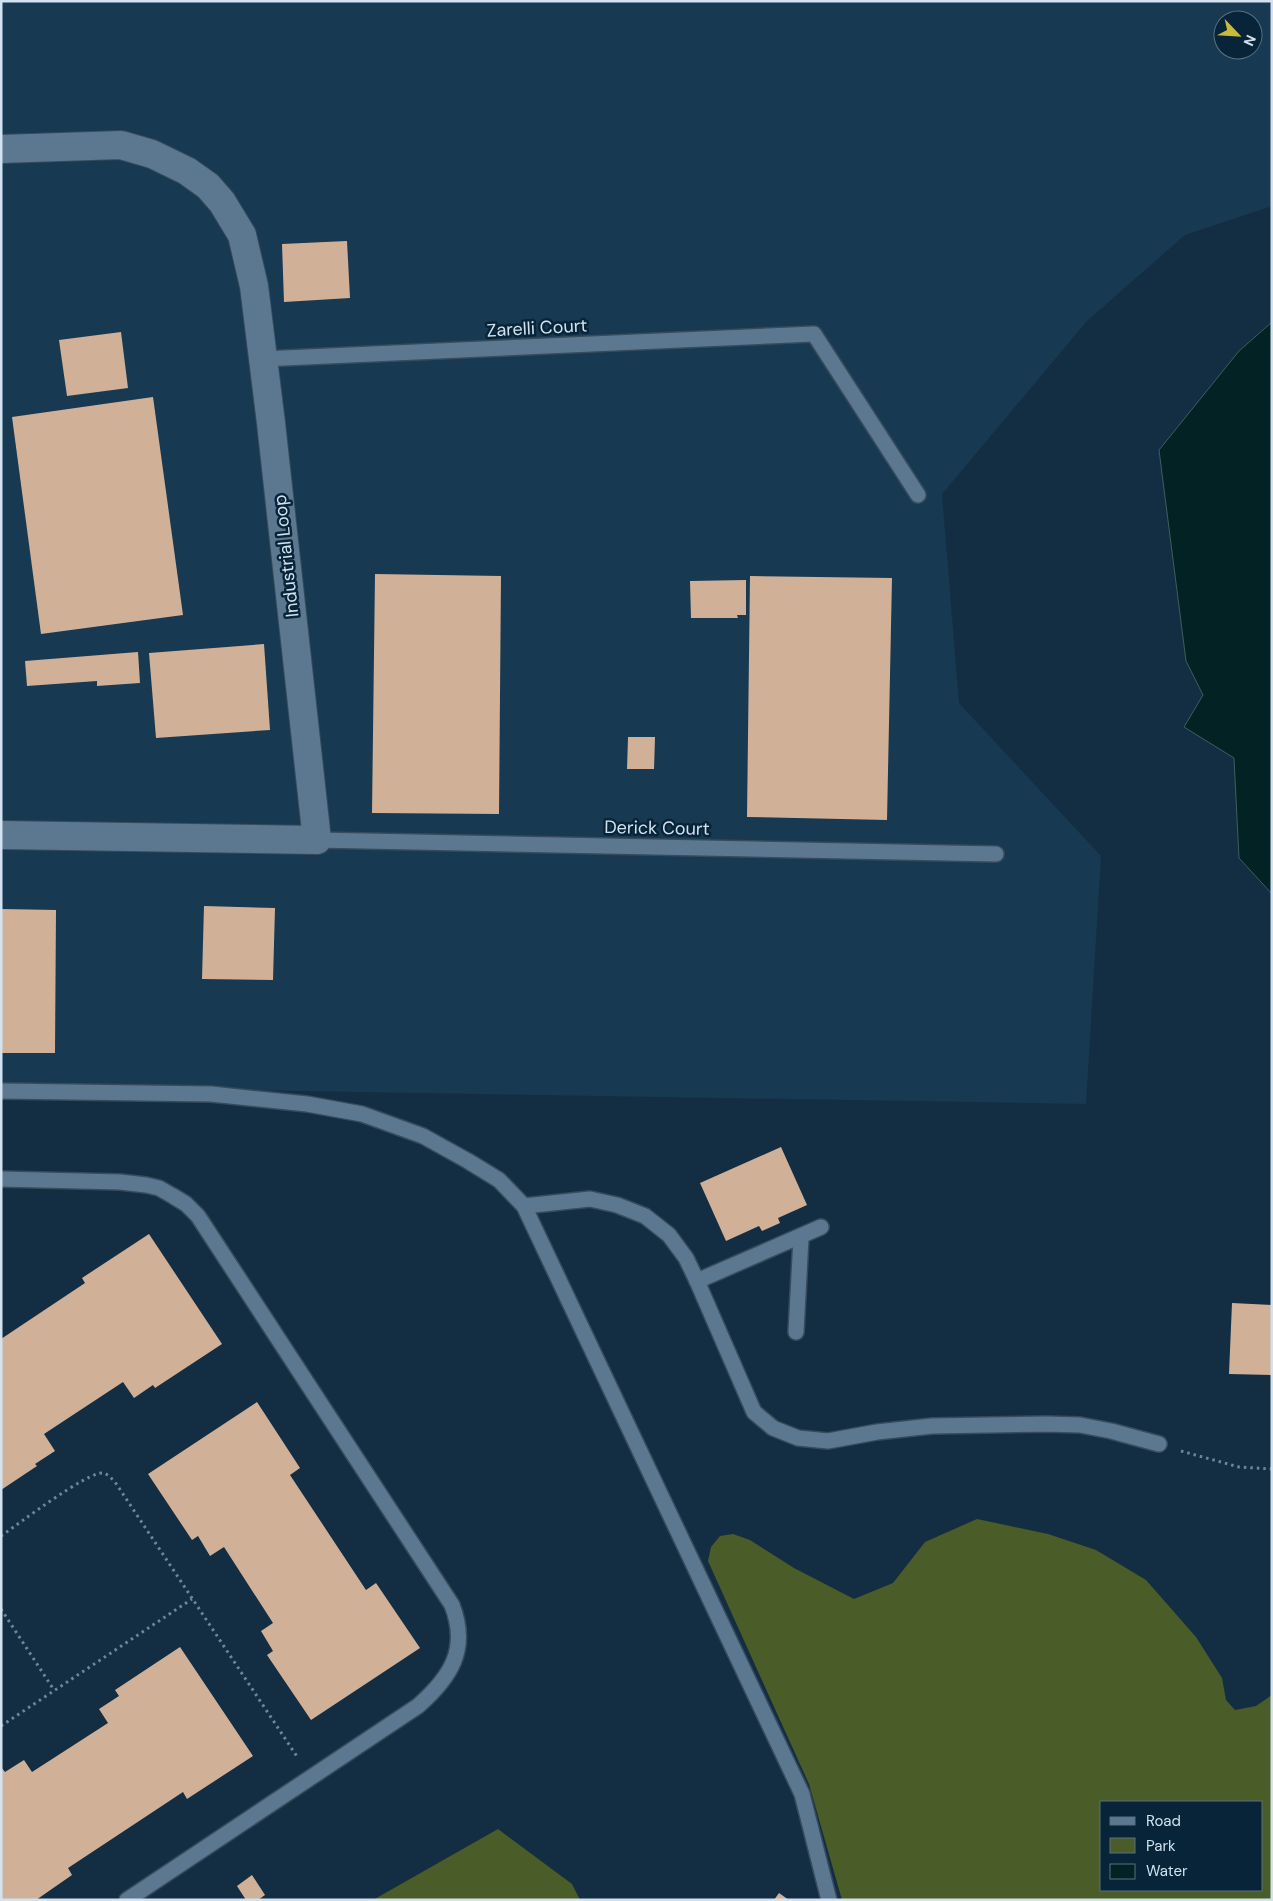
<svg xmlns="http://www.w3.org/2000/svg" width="1273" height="1901" font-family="'DM Sans',sans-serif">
  <rect width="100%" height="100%" fill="#132e43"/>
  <path fill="#173952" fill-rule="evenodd" d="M1,1H1272V206L1185,235L1087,321L942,494L959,703L1101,856L1086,1104L1,1086ZM1223,20H1253V50H1223Z"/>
  <g fill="#4a5c27" fill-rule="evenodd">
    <path d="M977,1519L1048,1534L1096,1550L1146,1580L1196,1637L1222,1678L1226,1700L1235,1710L1256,1706L1272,1695V1900H842L809,1784L708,1561L711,1547L720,1536L733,1534L750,1540L794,1568L854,1599L893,1583L925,1542ZM1102,1802H1262V1890H1102Z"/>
    <path d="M498,1829L572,1884L580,1900H373Z"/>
  </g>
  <path fill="#032224" stroke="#415c61" d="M1272,322V894L1239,858L1234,758L1184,727L1203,695L1186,661L1159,450L1239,351Z"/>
  <g fill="#d0b198">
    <path d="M347,241L350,298L284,302L282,244Z"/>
    <path d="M121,332L128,388L67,396L59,340Z"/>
    <path d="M153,397L183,615L41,634L12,417Z"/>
    <path d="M375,574L501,576L499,814L372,813Z"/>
    <path d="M750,576L892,578L887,820L747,817Z"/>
    <path d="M746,580V615H737L738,618H691L690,581Z"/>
    <path d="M264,644L270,730L156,738L149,653Z"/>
    <path d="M138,652L140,683L97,686V681L27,686L25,661Z"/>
    <path d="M628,737H655L654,769H627Z"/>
    <path d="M204,906L275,908L273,980L202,979Z"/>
    <path d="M1,909L56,910L55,1053H1Z"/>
    <path d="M781,1147L807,1205L778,1218L780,1223L762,1231L759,1226L726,1241L700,1183Z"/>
    <path d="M149,1234L222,1344L155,1388L153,1385L134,1398L123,1382L44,1434L55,1451L35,1464L37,1466L1,1490V1339L85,1283L82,1278Z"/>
    <path d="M1232,1303L1272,1305V1375L1229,1374Z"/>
    <path d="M257,1402L300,1468L290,1475L366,1590L376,1583L420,1648L311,1720L267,1655L273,1651L261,1631L273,1623L224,1547L210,1556L198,1536L192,1540L148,1474Z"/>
    <path d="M180,1647L253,1756L187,1799L183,1792L68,1868L72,1875L36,1900H1V1767L5,1772L24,1760L32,1772L108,1723L99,1709L119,1696L115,1690Z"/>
    <path d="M252,1875L265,1895L258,1900H246L237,1886Z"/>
    <path d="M779,1893L789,1900H774Z"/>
  </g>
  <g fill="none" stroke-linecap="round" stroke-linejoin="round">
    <defs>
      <g id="lane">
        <path d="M262,359L814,334L918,495"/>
        <path d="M317,840L996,854"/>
        <path d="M1,1091L211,1094L307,1104L362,1114L423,1136L468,1161L499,1180L524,1206L802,1794L829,1900"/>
        <path d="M1,1179L120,1182L146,1185L159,1188L173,1196L186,1204L198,1216L452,1605C469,1649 451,1677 418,1706L127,1900"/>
        <path d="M524,1206L590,1199L617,1205L645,1216L669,1235L686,1258L697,1281L754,1412L773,1428L798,1438L828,1441L877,1432L932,1426L1046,1424L1080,1425L1111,1431L1159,1444"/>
        <path d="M697,1281L821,1227"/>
        <path d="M796,1332L801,1238"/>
      </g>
      <path id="street" d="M1,149L121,145L152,154L187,171L208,186L222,202L242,235L254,286L271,423L317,840L1,835"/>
    </defs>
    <use href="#lane" stroke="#374b5c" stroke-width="18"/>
    <use href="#street" stroke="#374b5c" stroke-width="30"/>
    <g stroke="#708596" stroke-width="3" stroke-dasharray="2.5 4" stroke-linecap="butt">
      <path d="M1181,1451L1239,1467L1272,1469"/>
      <path d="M1,1536C17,1525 88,1471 103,1473C108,1474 111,1478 115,1482L298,1758"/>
      <path d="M1,1609L54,1690"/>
      <path d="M1,1726L192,1599"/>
    </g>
    <use href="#lane" stroke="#5b7890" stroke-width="15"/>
    <use href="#street" stroke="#5b7890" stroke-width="28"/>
  </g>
  <g text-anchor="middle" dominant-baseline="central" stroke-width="5" stroke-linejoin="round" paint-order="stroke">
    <g font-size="18" fill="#d2e2ef" stroke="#082438">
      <text transform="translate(537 328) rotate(-3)">Zarelli Court</text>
      <text transform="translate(286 556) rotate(-96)">Industrial Loop</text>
      <text transform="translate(657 828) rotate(1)">Derick Court</text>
    </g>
  </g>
  <rect width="1273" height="1901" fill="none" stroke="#d2e2ef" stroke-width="5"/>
  <rect x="1100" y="1801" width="162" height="90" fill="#082438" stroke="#597081"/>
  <rect x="1110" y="1817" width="25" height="8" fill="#5b7890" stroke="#597081"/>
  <text x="1146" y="1826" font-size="15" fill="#d2e2ef">Road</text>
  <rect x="1110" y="1838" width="25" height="15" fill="#4a5c27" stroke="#597081"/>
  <text x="1146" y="1851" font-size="15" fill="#d2e2ef">Park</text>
  <rect x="1110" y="1864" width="25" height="15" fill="#032224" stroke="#597081"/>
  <text x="1146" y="1876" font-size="15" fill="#d2e2ef">Water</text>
  <g transform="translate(1238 35) rotate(115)"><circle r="24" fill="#082438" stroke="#597081"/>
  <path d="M0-4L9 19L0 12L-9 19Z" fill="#caba3a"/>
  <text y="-8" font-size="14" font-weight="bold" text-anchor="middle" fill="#d2e2ef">N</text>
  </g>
</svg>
